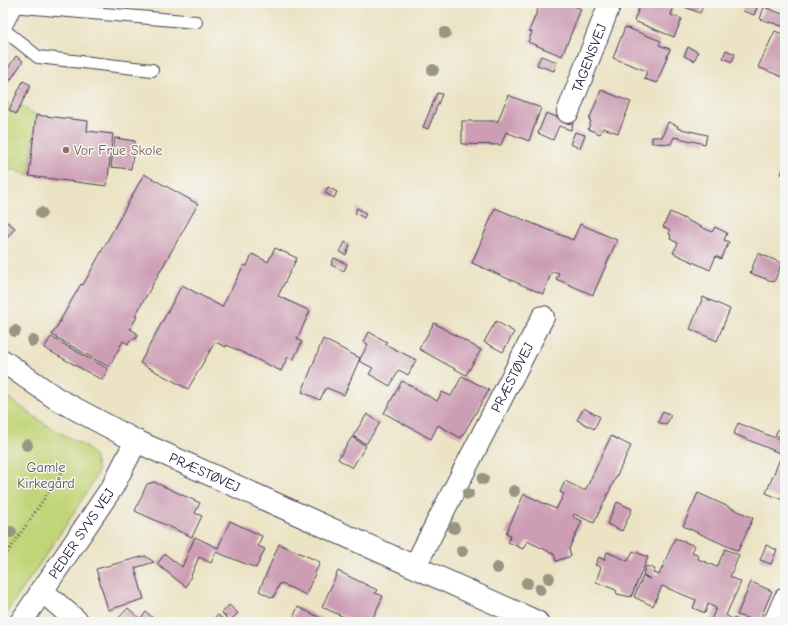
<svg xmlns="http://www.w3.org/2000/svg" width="788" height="625" font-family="'Comic Neue',sans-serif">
  <rect width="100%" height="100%" fill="#f6f6f2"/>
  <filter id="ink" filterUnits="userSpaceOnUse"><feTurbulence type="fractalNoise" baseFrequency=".025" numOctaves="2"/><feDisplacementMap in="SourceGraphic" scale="8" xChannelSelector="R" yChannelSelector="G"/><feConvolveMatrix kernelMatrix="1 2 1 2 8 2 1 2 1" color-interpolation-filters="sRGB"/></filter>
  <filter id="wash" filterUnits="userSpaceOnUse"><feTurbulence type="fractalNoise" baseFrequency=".012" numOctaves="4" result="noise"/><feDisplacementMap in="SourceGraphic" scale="16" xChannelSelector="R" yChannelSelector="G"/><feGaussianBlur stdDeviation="0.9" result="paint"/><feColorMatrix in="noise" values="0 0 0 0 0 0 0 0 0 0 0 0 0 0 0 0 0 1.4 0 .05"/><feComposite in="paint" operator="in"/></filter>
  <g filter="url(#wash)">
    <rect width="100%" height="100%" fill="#ece3c4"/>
    <g fill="#c1d477" stroke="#727b59">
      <path d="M3,101L12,105L9,110L16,114L21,105L36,115L29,176L12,169L3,179Z"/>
      <path d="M3,394L45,424L86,447L94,455L98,471L94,480L68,522L3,618Z"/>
    </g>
    <g id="blocks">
      <g fill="#cc9db3">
        <path d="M544,3H567L581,9L562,56L528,42L532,32L529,31L540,4L543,5Z"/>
        <path d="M641,3H675L671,15L682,19L674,37L634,21Z"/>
        <path d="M675,3H704L700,13Z"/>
        <path d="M746,3L758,5L754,15L743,11Z"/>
        <path d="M764,7L785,15V27L760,19Z"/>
        <path d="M625,27L661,41L659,45L670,49L657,83L644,79L647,71L613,58Z"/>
        <path d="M775,31L785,35L783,42L785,43V78L758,67Z"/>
        <path d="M688,47L698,52L694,61L684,56Z"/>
        <path d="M726,50L735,54L732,62L723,58Z"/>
        <path d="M16,56L23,61L3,91V76Z"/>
        <path d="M541,56L557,62L554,71L537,65Z"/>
        <path d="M23,81L31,85L16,114L9,110Z"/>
        <path d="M601,90L631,102L618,133L603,128L600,134L588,129L591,121L589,120Z"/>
        <path d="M437,93L442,94L428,129L423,127Z"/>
        <path d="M508,95L541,108L529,141L506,132L501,145L462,144V121H498Z"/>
        <path d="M546,113L573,123L571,130L559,126L553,140L538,133Z"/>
        <path d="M36,115L88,121L87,131L113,134L107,186L29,176Z"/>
        <path d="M668,122L678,126L677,128L707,135L705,144L674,137L671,144L652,143V137H662Z"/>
        <path d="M575,132L585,135L580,148L570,144Z"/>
        <path d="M115,138L135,141L131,169L111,167Z"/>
        <path d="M784,166L785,167V175L781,174Z"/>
        <path d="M144,174L198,204L135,316L137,317L130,329L137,333V338L130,340L128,344L123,341L109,367L52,335L81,284L83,285Z"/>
        <path d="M328,187L337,192L334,198L325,193Z"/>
        <path d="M357,208L366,213L364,218L355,213Z"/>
        <path d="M495,208L573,240L580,224L617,240L593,295L556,279L559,273L552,271L543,294L472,263Z"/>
        <path d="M670,212L712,232L715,227L727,233L724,240L729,242L721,259L716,256L710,270L673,253L678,243L670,239L671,235L669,234L670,230L663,227Z"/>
        <path d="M3,219L15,228L3,243Z"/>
        <path d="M345,242L350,245L346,255L340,252Z"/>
        <path d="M275,248L297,258L278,296L310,311L297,339L302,342L293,360L288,357L281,371L227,345L226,347L215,342L188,389L140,363L182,285L222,307L244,265L247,266L252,254L268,262Z"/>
        <path d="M758,253L782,263L785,255V267L781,265L774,282L750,273Z"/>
        <path d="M334,258L347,264L344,271L331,265Z"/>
        <path d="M703,297L730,309L717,341L690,329Z"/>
        <path d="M496,321L514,332L503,352L484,342Z"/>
        <path d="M434,323L481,350L466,375L419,349Z"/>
        <path d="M369,332L387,342L385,344L416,360L408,375L399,370L390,386L369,374L373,368L359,361L368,344L364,342Z"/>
        <path d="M51,337L108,369L102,380L44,348Z"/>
        <path d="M323,339L360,358L344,395L327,388L325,389L320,400L302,392Z"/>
        <path d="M462,376L489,390L461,438L438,425L431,439L384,413L402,381L437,401L442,392L451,396Z"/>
        <path d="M584,408L600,417L594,429L577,420Z"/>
        <path d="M663,411L671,415L666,425L658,422Z"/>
        <path d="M367,414L380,423L366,444L353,436Z"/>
        <path d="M738,423L785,442V501L766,493L782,454L734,434Z"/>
        <path d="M779,428L785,431V440L775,435Z"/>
        <path d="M611,436L631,446L594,523L574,514L573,517L582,521L569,549L571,556L556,561L554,554L527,541L523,549L508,542L511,535L506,533L524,494L556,509L564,494L560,492L565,481L585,491Z"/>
        <path d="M352,437L366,446L352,468L338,459Z"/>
        <path d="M154,482L200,503L195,513L202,516L192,537L135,511L147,484Z"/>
        <path d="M698,493L753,518L738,551L683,526Z"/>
        <path d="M617,502L632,509L622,531L607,524Z"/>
        <path d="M230,521L262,536L258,546L265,549L256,568L216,552L211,563L199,557L186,587L157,564L165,554L182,567L195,537L218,548Z"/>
        <path d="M675,538L695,546L692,552L699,555L698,559L717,567L725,549L739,555L730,577L741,582L726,615L733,620L734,618L743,622H710L716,608L708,604L705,613L693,608L696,600L662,586L653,606L634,597L643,576L650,579L643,574L646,566L655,569L653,573L659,575Z"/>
        <path d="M279,544L320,562L306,595L280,583L273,598L259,591Z"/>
        <path d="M766,545L777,550L771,564L760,560Z"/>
        <path d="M633,551L648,557L631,597L617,594L616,590L596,582L601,567L595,565L599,557L604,560L607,552L628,561Z"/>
        <path d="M145,556L154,562L135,568L144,599L108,610L96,569Z"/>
        <path d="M338,571L377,590L375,593L383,596L371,622H355L322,607Z"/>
        <path d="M751,582L772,591L759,622L737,615Z"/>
        <path d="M229,605L238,613L230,621L222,613Z"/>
        <path d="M298,607L321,618L319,622H291Z"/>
        <path d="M128,608L140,619L146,612L153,618L149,622H115Z"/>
        <path d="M218,615L226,622H209Z"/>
      </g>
    </g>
  </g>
  <g filter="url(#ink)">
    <use href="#blocks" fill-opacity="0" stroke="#403f50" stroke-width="1"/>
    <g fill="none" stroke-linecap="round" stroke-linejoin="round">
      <defs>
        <g id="service">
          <path d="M11,6L196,22"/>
          <path d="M3,29L38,57L152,70"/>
        </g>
        <g id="minor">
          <path d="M3,21L12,3"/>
          <path id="s1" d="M568,112L610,3"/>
          <path id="s2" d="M415,566L543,317"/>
          <path d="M41,590L78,622"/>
          <path id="s3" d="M21,622L113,486L136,441"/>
          <path d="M775,622L785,599"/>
        </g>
        <g id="tertiary">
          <path id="s4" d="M3,361L57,399L136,441L537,622"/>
        </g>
      </defs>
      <use href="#service" stroke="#403f50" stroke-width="14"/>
      <use href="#minor" stroke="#403f50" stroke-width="24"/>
      <use href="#tertiary" stroke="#403f50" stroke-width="24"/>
      <path stroke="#403f50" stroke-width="2.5" stroke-dasharray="1 3" stroke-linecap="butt" d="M3,559L67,465"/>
      <use href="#service" stroke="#fff" stroke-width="12"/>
      <use href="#minor" stroke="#fff" stroke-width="22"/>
      <use href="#tertiary" stroke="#fff" stroke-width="22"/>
    </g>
    <g fill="#979683">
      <circle cx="445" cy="33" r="6"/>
      <circle cx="433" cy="70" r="6"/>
      <circle cx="41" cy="213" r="6"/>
      <circle cx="15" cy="331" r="6"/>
      <circle cx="33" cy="341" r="6"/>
      <circle cx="27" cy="445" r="6"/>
      <circle cx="483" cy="479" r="6"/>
      <circle cx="514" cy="491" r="6"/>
      <circle cx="468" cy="494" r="6"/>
      <circle cx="454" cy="528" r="6"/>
      <circle cx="11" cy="532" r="6"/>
      <circle cx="462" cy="551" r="6"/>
      <circle cx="497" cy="568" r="6"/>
      <circle cx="549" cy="578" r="6"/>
      <circle cx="527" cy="583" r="6"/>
      <circle cx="540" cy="589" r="6"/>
    </g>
  </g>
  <circle fill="#8d6e63" stroke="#f6f6f2" stroke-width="1.5" cx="66" cy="150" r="4"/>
  <g text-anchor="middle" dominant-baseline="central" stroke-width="3" stroke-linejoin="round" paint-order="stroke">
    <g font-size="14" fill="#22223b" stroke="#f6f6f2">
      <text stroke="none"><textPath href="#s1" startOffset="58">TAGENSVEJ</textPath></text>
      <text stroke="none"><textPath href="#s2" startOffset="212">PRÆSTØVEJ</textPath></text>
      <text stroke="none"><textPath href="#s4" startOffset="231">PRÆSTØVEJ</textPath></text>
      <text stroke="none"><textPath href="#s3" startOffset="107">PEDER SYVS VEJ</textPath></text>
    </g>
    <g font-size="14" fill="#785e54" stroke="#f6f6f2" text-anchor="start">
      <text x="74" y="150">Vor Frue Skole</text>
    </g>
    <g font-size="14" fill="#52574d" stroke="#f6f6f2">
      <text x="46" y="467">Gamle<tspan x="46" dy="16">Kirkegård</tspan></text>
    </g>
  </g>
  <rect width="788" height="625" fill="none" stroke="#f6f6f2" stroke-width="16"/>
</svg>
